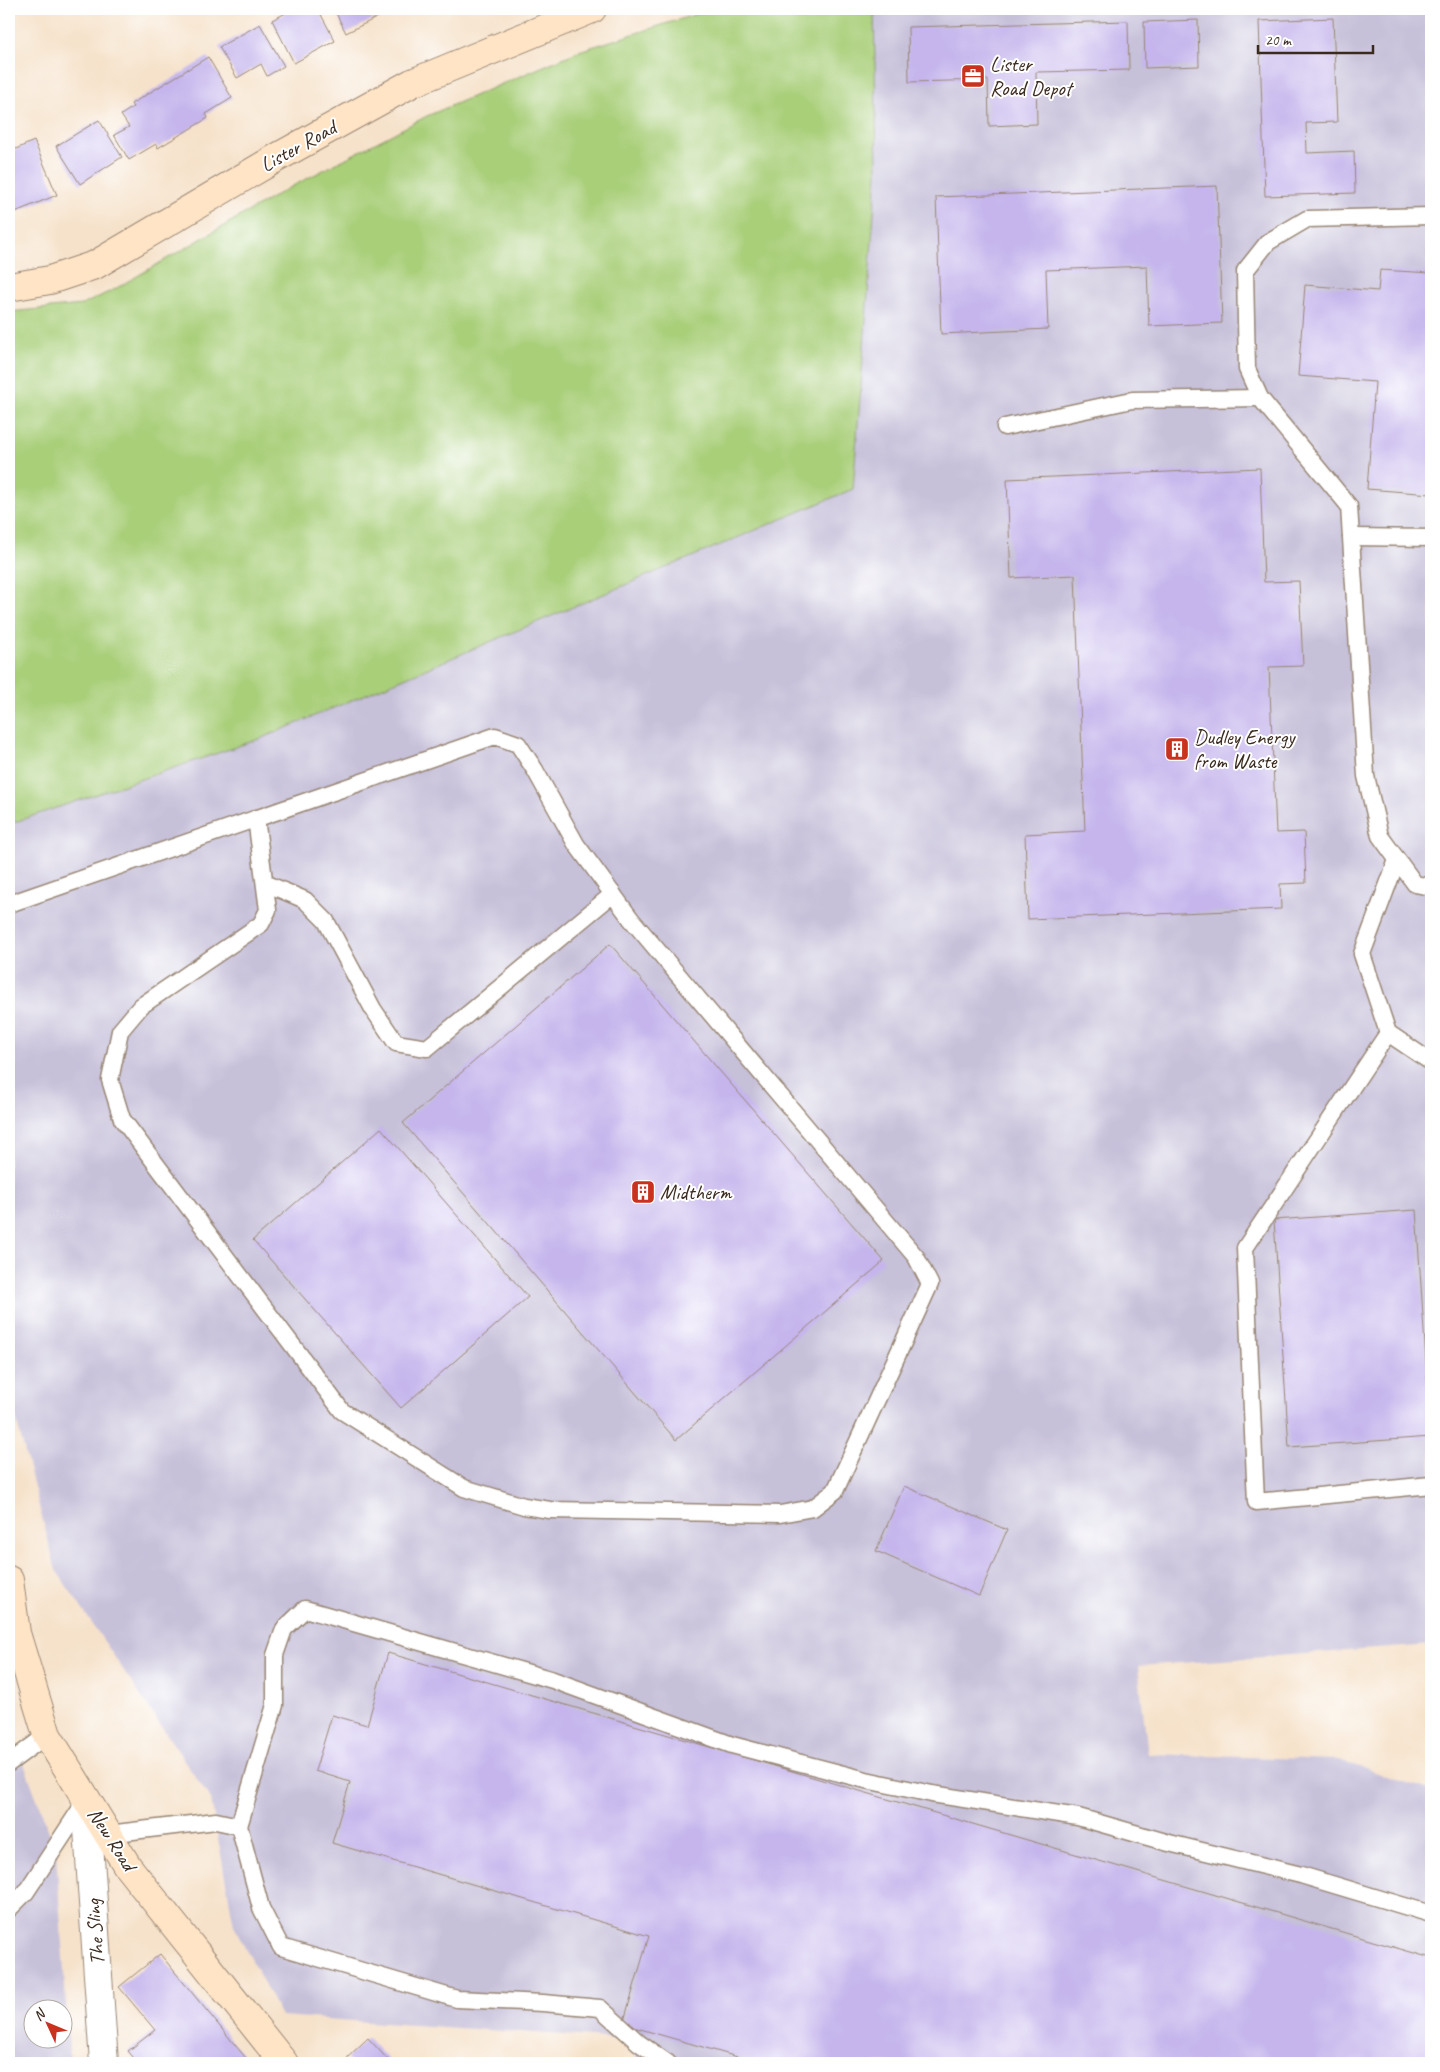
<svg xmlns="http://www.w3.org/2000/svg" width="1440" height="2072" font-family="Caveat,sans-serif">
  <rect width="100%" height="100%" fill="#fff"/>
  <filter id="ink" filterUnits="userSpaceOnUse"><feTurbulence type="fractalNoise" baseFrequency=".02" numOctaves="2"/><feDisplacementMap in="SourceGraphic" scale="10" xChannelSelector="R" yChannelSelector="G"/><feConvolveMatrix kernelMatrix="1 2 1 2 8 2 1 2 1" color-interpolation-filters="sRGB"/></filter>
  <filter id="wash" filterUnits="userSpaceOnUse"><feTurbulence type="fractalNoise" baseFrequency=".0096" numOctaves="4" result="noise"/><feDisplacementMap in="SourceGraphic" scale="20" xChannelSelector="R" yChannelSelector="G"/><feGaussianBlur stdDeviation="1.12" result="paint"/><feColorMatrix in="noise" values="0 0 0 0 0 0 0 0 0 0 0 0 0 0 0 0 0 1.4 0 .05"/><feComposite in="paint" operator="in"/></filter>
  <g filter="url(#wash)">
    <rect width="100%" height="100%" fill="#f6e2ca"/>
    <g fill="#c6c0d9" fill-rule="evenodd">
      <path d="M874,9H1431V1645L1138,1666L1148,1754L1339,1760L1431,1791V2063H641L622,2039L281,2016L234,1926L211,1800L56,1570L9,1392V824L262,738L853,489L877,174Z"/>
      <path d="M9,1723L56,1851L70,2063H9ZM32,2010H62V2040H32Z"/>
    </g>
    <path fill="#a9cf79" stroke="#727c4c" d="M713,9H874L877,174L853,489L262,738L9,824V312L82,305L115,289L287,189L427,116L579,51Z"/>
    <g id="blocks">
      <g fill="#c5b5ec">
        <path d="M294,9H318L335,41L294,63L272,20Z"/>
        <path d="M334,9H384L386,13L346,33Z"/>
        <path d="M1333,18L1337,122L1306,123L1307,153L1354,151L1355,193L1265,196L1259,21Z"/>
        <path d="M1198,20L1199,66L1145,68L1144,22Z"/>
        <path d="M1128,21L1129,70L1036,72L1037,124L989,126L988,80L909,82L908,27Z"/>
        <path d="M260,24L284,66L267,76L261,64L237,78L219,47Z"/>
        <path d="M208,57L232,98L206,114L208,118L158,148L156,144L129,160L114,135L129,127L121,115L133,107L131,104Z"/>
        <path d="M99,120L122,157L80,184L56,146Z"/>
        <path d="M34,141L57,195L15,212L9,198V152Z"/>
        <path d="M1217,186L1222,323L1149,326L1147,266L1046,270L1048,329L941,334L936,197Z"/>
        <path d="M1380,270L1431,273V494L1367,489L1375,382L1298,376L1305,285L1378,291Z"/>
        <path d="M1260,468L1264,582L1299,581L1303,666L1269,667L1276,833L1304,832L1306,883L1280,884L1281,909L1028,919L1025,834L1085,831L1075,575L1011,578L1007,479Z"/>
        <path d="M610,944L884,1261L676,1440L403,1123Z"/>
        <path d="M381,1128L528,1297L401,1408L253,1240Z"/>
        <path d="M1416,1210L1431,1437L1289,1447L1274,1220Z"/>
        <path d="M904,1486L1007,1530L979,1596L876,1551Z"/>
        <path d="M388,1653L1431,1958V2049L1427,2063H758L623,2024L649,1936L332,1843L350,1782L315,1771L332,1715L367,1725Z"/>
        <path d="M160,1954L250,2063H138L128,2051L155,2030L119,1987Z"/>
        <path d="M368,2038L391,2063H352L347,2058Z"/>
      </g>
    </g>
  </g>
  <g filter="url(#ink)">
    <use href="#blocks" fill-opacity="0" stroke="#988674" stroke-width="1"/>
    <g fill="none" stroke-linecap="round" stroke-linejoin="round">
      <defs>
        <g id="lane">
          <path d="M1431,216L1307,219L1268,242L1245,271L1247,369L1260,398L1349,506L1366,776L1380,836L1415,884L1431,887"/>
          <path d="M1005,427L1132,400L1260,398"/>
          <path d="M1351,537L1431,538"/>
          <path d="M1397,860L1362,954L1388,1033L1431,1062"/>
          <path d="M265,883L305,900L326,921L373,1009L396,1043L427,1048L613,894"/>
          <path d="M9,904L495,736L518,744L535,770L576,844L631,919L916,1257L930,1284L835,1491L813,1508L780,1514L550,1510L524,1506L464,1488L342,1411L122,1119L110,1080L120,1031L141,1006L261,924L268,910L256,818"/>
          <path d="M1388,1033L1245,1248L1256,1502L1431,1485"/>
          <path d="M9,1763L47,1735"/>
          <path d="M239,1826L275,1705V1655L284,1629L305,1609L553,1680L732,1745L866,1780L932,1794L1078,1817L1169,1843L1301,1875L1431,1914"/>
          <path d="M108,1834L216,1821L239,1826L261,1908L281,1947L457,1999L543,2003L600,2008L639,2043L668,2063"/>
          <path d="M9,1909L26,1892L85,1802"/>
        </g>
        <path id="street" d="M86,1800L104,2063"/>
        <g id="secondary">
          <path d="M9,287L50,280L95,265L278,157L412,83L592,9"/>
          <path d="M9,1580L16,1633L47,1735L128,1867L284,2063"/>
        </g>
      </defs>
      <use href="#lane" stroke="#988674" stroke-width="19"/>
      <use href="#street" stroke="#988674" stroke-width="30"/>
      <use href="#secondary" stroke="#988674" stroke-width="30"/>
      <use href="#lane" stroke="#fff" stroke-width="16"/>
      <use href="#street" stroke="#fff" stroke-width="28"/>
      <use href="#secondary" stroke="#ffe4c6" stroke-width="28"/>
    </g>
  </g>
  <defs>
    <symbol id="office-square" viewBox="-11 -11 22 22"><rect x="-9" y="-9" width="18" height="18" rx="4" fill="#c8321e" stroke="#fff"/><path d="M-6-3h4V-5.5h4V-3h4V5H-6ZM-1-4.5V-3h2v-1.5ZM-6 0V1H6V0Z" fill="#fff"/></symbol>
    <symbol id="building-square" viewBox="-11 -11 22 22"><rect x="-9" y="-9" width="18" height="18" rx="4" fill="#c8321e" stroke="#fff"/><path d="M-4-6H4V6H1V3H-1V6H-4ZM-2.5-4.3h1.7v1.8h-1.7ZM.8-4.3h1.7v1.8H.8ZM-2.5-1h1.7V.8h-1.7ZM.8-1h1.7V.8H.8Z" fill="#fff"/></symbol>
  </defs>
  <g fill-rule="evenodd">
    <use href="#office-square" x="959" y="62" width="28" height="28"/>
    <use href="#building-square" x="1163" y="735" width="28" height="28"/>
    <use href="#building-square" x="629" y="1178" width="28" height="28"/>
  </g>
  <g text-anchor="middle" dominant-baseline="central" stroke-width="4" stroke-linejoin="round" paint-order="stroke">
    <g font-size="21" fill="#3b2a1e" stroke="#fff" text-anchor="start">
      <text x="990" y="64">Lister<tspan x="990" dy="24">Road Depot</tspan></text>
      <text x="1194" y="737">Dudley Energy<tspan x="1194" dy="24">from Waste</tspan></text>
      <text x="660" y="1192">Midtherm</text>
    </g>
    <g font-size="21" fill="#3b2a1e" stroke="#fff">
      <text transform="translate(298 146) rotate(-29)">Lister Road</text>
      <text transform="translate(112 1839) rotate(57)">New Road</text>
      <text transform="translate(95 1932) rotate(-94)">The Sling</text>
    </g>
  </g>
  <rect width="1440" height="2072" fill="none" stroke="#fff" stroke-width="30"/>
  <g transform="translate(48 2024) rotate(314)"><circle r="24" fill="#ffffff" stroke="#b1aaa5"/>
  <path d="M0-4L9 19L0 12L-9 19Z" fill="#c8321e"/>
  <text y="-8" font-size="14" font-weight="bold" text-anchor="middle" fill="#3b2a1e">N</text>
  </g>
  <path d="M1258 45v8h115v-8" fill="none" stroke="#3b2a1e" stroke-width="2.5"/>
  <text x="1265" y="45" font-size="15" fill="#3b2a1e" stroke="#ffffff" stroke-width="4" paint-order="stroke">20 m</text>
</svg>
